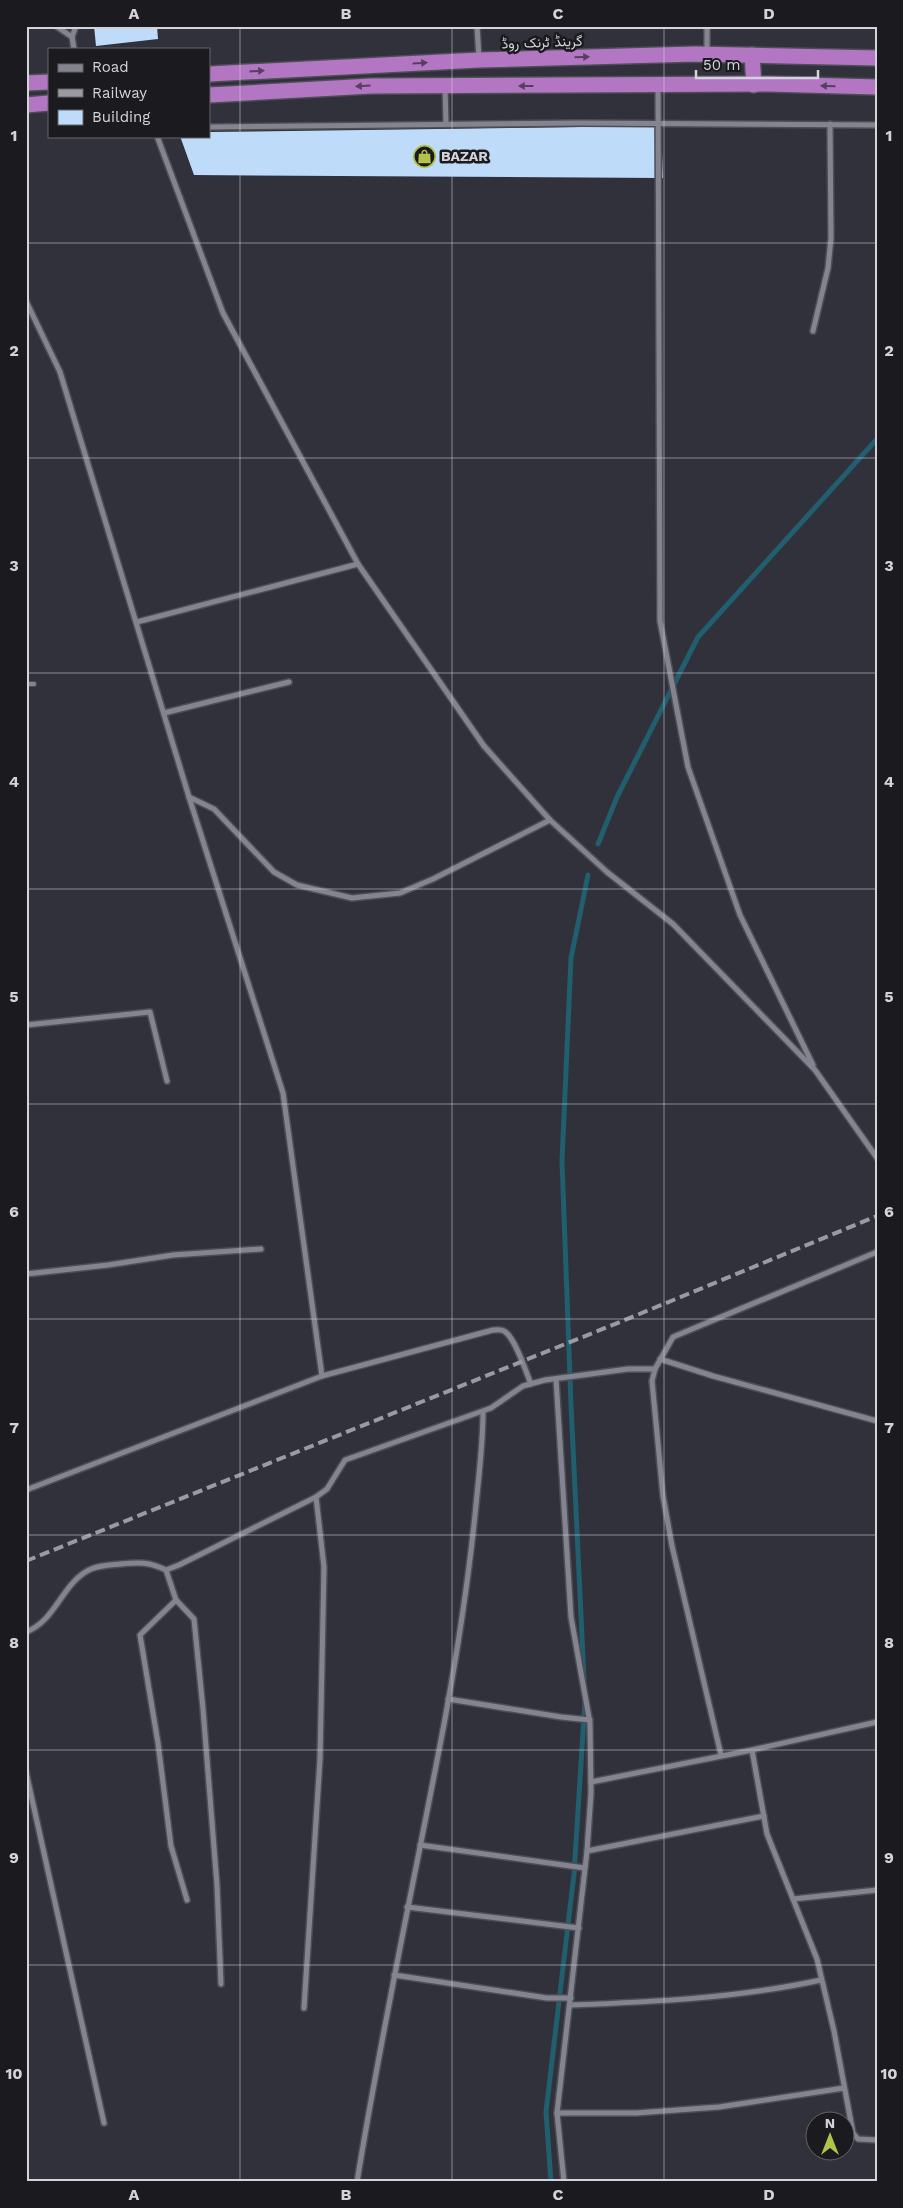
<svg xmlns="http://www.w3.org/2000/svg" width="903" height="2208" font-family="'Work Sans',Vazirmatn,sans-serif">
  <rect width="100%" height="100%" fill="#31313c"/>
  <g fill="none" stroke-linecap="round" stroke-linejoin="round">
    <g stroke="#215e6e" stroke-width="5">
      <path d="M598,844L617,797L698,637L877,439"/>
      <path d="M584,1679L571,1405L562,1161L571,958L588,875"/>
      <path d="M551,2182L546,2112L574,1874L585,1700"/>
    </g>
  </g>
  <g fill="#bfdbfa">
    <path d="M94,26H157L158,39L96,46Z"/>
    <path d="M661,126L663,178L194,175L180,136H209V132Z"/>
  </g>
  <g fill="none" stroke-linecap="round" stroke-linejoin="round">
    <defs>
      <path id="lane" d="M26,684H34"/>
      <g id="street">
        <path d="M56,26L72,37"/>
        <path d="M477,26L479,58"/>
        <path d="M707,26V51"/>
        <path d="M74,49L72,37L76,26"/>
        <path d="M445,86L446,124"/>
        <path d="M658,87L660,621L688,767L740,915L813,1065"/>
        <path d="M209,127L579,123L877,125"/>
        <path d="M157,136L223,313L358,564L484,746L550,820L607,872L673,924L815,1070L877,1158"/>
        <path d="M26,301L60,372L189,797L283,1093L322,1376"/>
        <path d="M813,331L828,268L831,238L830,124"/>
        <path d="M137,622L358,564"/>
        <path d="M164,713L289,682"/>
        <path d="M189,797L214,809L274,872L297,885L352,898L400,893L433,879L550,820"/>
        <path d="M26,1025L150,1012L167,1081"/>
        <path d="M26,1274L108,1265L173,1255L261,1249"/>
        <path d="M660,1359L713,1376L877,1421"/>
        <path d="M556,1379L571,1617L590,1723L591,1793L587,1851L557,2113L564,2182"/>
        <path d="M26,1490L322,1376L493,1330C496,1330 501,1329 504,1331C515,1337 526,1372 531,1384"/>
        <path d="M166,1570L176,1600L194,1619L203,1709L217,1885L221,1984"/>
        <path d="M176,1600L140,1635L158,1743L171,1846L187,1900"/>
        <path d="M26,1632C57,1620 62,1582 91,1569C101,1565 111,1565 121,1564C140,1562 149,1562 166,1570L179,1565L316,1497L327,1489L345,1460L491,1408L523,1386L545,1380L628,1369H655"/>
        <path d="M448,1699L561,1717L590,1720"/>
        <path d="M752,1750L767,1834L817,1959L834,2031L853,2133L858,2139L877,2140"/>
        <path d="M721,1755L672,1546L663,1496L652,1381L655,1369L673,1337L877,1252"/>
        <path d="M26,1772L104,2123"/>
        <path d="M591,1782L752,1750L877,1722"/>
        <path d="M420,1845L585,1868"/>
        <path d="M587,1851L764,1816"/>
        <path d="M793,1899L877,1890"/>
        <path d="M407,1907L579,1928"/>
        <path d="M394,1975L547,1998H571"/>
        <path d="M570,2005C654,2002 738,1998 821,1980"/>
        <path d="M304,2008L320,1759L324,1567L316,1497"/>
        <path d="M557,2113H636L719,2107L844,2088"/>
        <path d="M357,2182C382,2027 416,1873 445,1719C458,1648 469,1577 476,1505C479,1474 483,1443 483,1412"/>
      </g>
      <g id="highway">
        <path d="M752,55L754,85"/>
        <path d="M209,74L479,60L695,54L877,58"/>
        <path d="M26,83L49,82"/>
        <path d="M209,95L371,86L768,84L877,87"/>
        <path d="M26,105L49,103"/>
      </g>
    </defs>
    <use href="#lane" stroke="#4d4d56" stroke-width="6"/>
    <use href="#street" stroke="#4d4d56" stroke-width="8"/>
    <use href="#highway" stroke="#4d4d56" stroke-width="18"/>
    <use href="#lane" stroke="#848491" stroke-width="4"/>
    <use href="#street" stroke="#848491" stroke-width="5"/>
    <use href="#highway" stroke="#b376c3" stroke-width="15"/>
    <path stroke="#9a9aa3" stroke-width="4" stroke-dasharray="10 5" stroke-linecap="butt" d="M26,1561L620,1322L877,1216"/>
  </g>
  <defs><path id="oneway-solid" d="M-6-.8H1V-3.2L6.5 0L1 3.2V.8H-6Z" transform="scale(1.25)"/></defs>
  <g fill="#573f61">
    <use href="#oneway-solid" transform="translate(582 57) rotate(-2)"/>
    <use href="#oneway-solid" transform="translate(420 63) rotate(-3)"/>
    <use href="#oneway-solid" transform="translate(257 71) rotate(-3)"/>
    <use href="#oneway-solid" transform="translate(363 86) rotate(177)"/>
    <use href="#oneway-solid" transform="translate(526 86) rotate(-180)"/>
    <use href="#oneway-solid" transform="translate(828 86) rotate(-179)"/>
  </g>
  <path fill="none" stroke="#d3d3da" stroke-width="1" stroke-opacity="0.55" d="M240,26V2182M452,26V2182M664,26V2182M26,243H877M26,458H877M26,673H877M26,889H877M26,1104H877M26,1319H877M26,1535H877M26,1750H877M26,1965H877"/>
  <defs>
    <symbol id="shop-ring" viewBox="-11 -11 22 22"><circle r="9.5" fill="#1a1a1f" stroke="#b3c24b" stroke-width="1.5"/><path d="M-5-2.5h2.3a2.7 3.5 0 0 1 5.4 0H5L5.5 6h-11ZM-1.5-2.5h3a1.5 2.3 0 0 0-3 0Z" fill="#b3c24b"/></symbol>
  </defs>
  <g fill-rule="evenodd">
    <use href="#shop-ring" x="412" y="144" width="25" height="25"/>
  </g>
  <g text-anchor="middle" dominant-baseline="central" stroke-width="5" stroke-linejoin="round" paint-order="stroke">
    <g font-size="14" fill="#d3d3da" stroke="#1a1a1f">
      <text transform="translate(542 42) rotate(-2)">گرینڈ ٹرنک روڈ</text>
    </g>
    <g font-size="14" font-weight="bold" fill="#d3d3da" stroke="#1a1a1f" text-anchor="start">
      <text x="441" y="156">BAZAR</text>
    </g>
  </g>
  <rect width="903" height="2208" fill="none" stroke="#1a1a1f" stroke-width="55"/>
  <rect x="48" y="48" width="162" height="90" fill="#1a1a1f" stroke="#64646a"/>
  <rect x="58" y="64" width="25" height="8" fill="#848491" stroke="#64646a"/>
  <text x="92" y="72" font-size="15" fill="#d3d3da">Road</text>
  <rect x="58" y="89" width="25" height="8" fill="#9a9aa3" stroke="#64646a"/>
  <text x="92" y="98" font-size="15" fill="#d3d3da">Railway</text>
  <rect x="58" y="110" width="25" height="15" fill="#bfdbfa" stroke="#64646a"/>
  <text x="92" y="122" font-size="15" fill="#d3d3da">Building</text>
  <g transform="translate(830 2136)"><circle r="24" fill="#1a1a1f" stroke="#64646a"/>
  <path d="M0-4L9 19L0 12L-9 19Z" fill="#b3c24b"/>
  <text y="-8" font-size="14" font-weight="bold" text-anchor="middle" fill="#d3d3da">N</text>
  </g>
  <path d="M696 70v8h122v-8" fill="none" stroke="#d3d3da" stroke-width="2.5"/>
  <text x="703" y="70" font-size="15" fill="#d3d3da" stroke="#1a1a1f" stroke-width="4" paint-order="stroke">50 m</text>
  <rect x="28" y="28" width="848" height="2152" fill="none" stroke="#d3d3da" stroke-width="2"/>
  <g font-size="16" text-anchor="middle" font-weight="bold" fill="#d3d3da">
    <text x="134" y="19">A</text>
    <text x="346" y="19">B</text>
    <text x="558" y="19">C</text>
    <text x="769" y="19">D</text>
    <text x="14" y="141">1</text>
    <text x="889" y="141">1</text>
    <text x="14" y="356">2</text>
    <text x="889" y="356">2</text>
    <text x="14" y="571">3</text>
    <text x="889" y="571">3</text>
    <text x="14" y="787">4</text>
    <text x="889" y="787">4</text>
    <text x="14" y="1002">5</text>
    <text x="889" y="1002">5</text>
    <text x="14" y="1217">6</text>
    <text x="889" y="1217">6</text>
    <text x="14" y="1433">7</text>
    <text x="889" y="1433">7</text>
    <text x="14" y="1648">8</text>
    <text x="889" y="1648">8</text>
    <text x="14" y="1863">9</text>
    <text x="889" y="1863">9</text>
    <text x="14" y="2079">10</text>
    <text x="889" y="2079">10</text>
    <text x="134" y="2200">A</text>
    <text x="346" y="2200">B</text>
    <text x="558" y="2200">C</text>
    <text x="769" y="2200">D</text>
  </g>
</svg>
